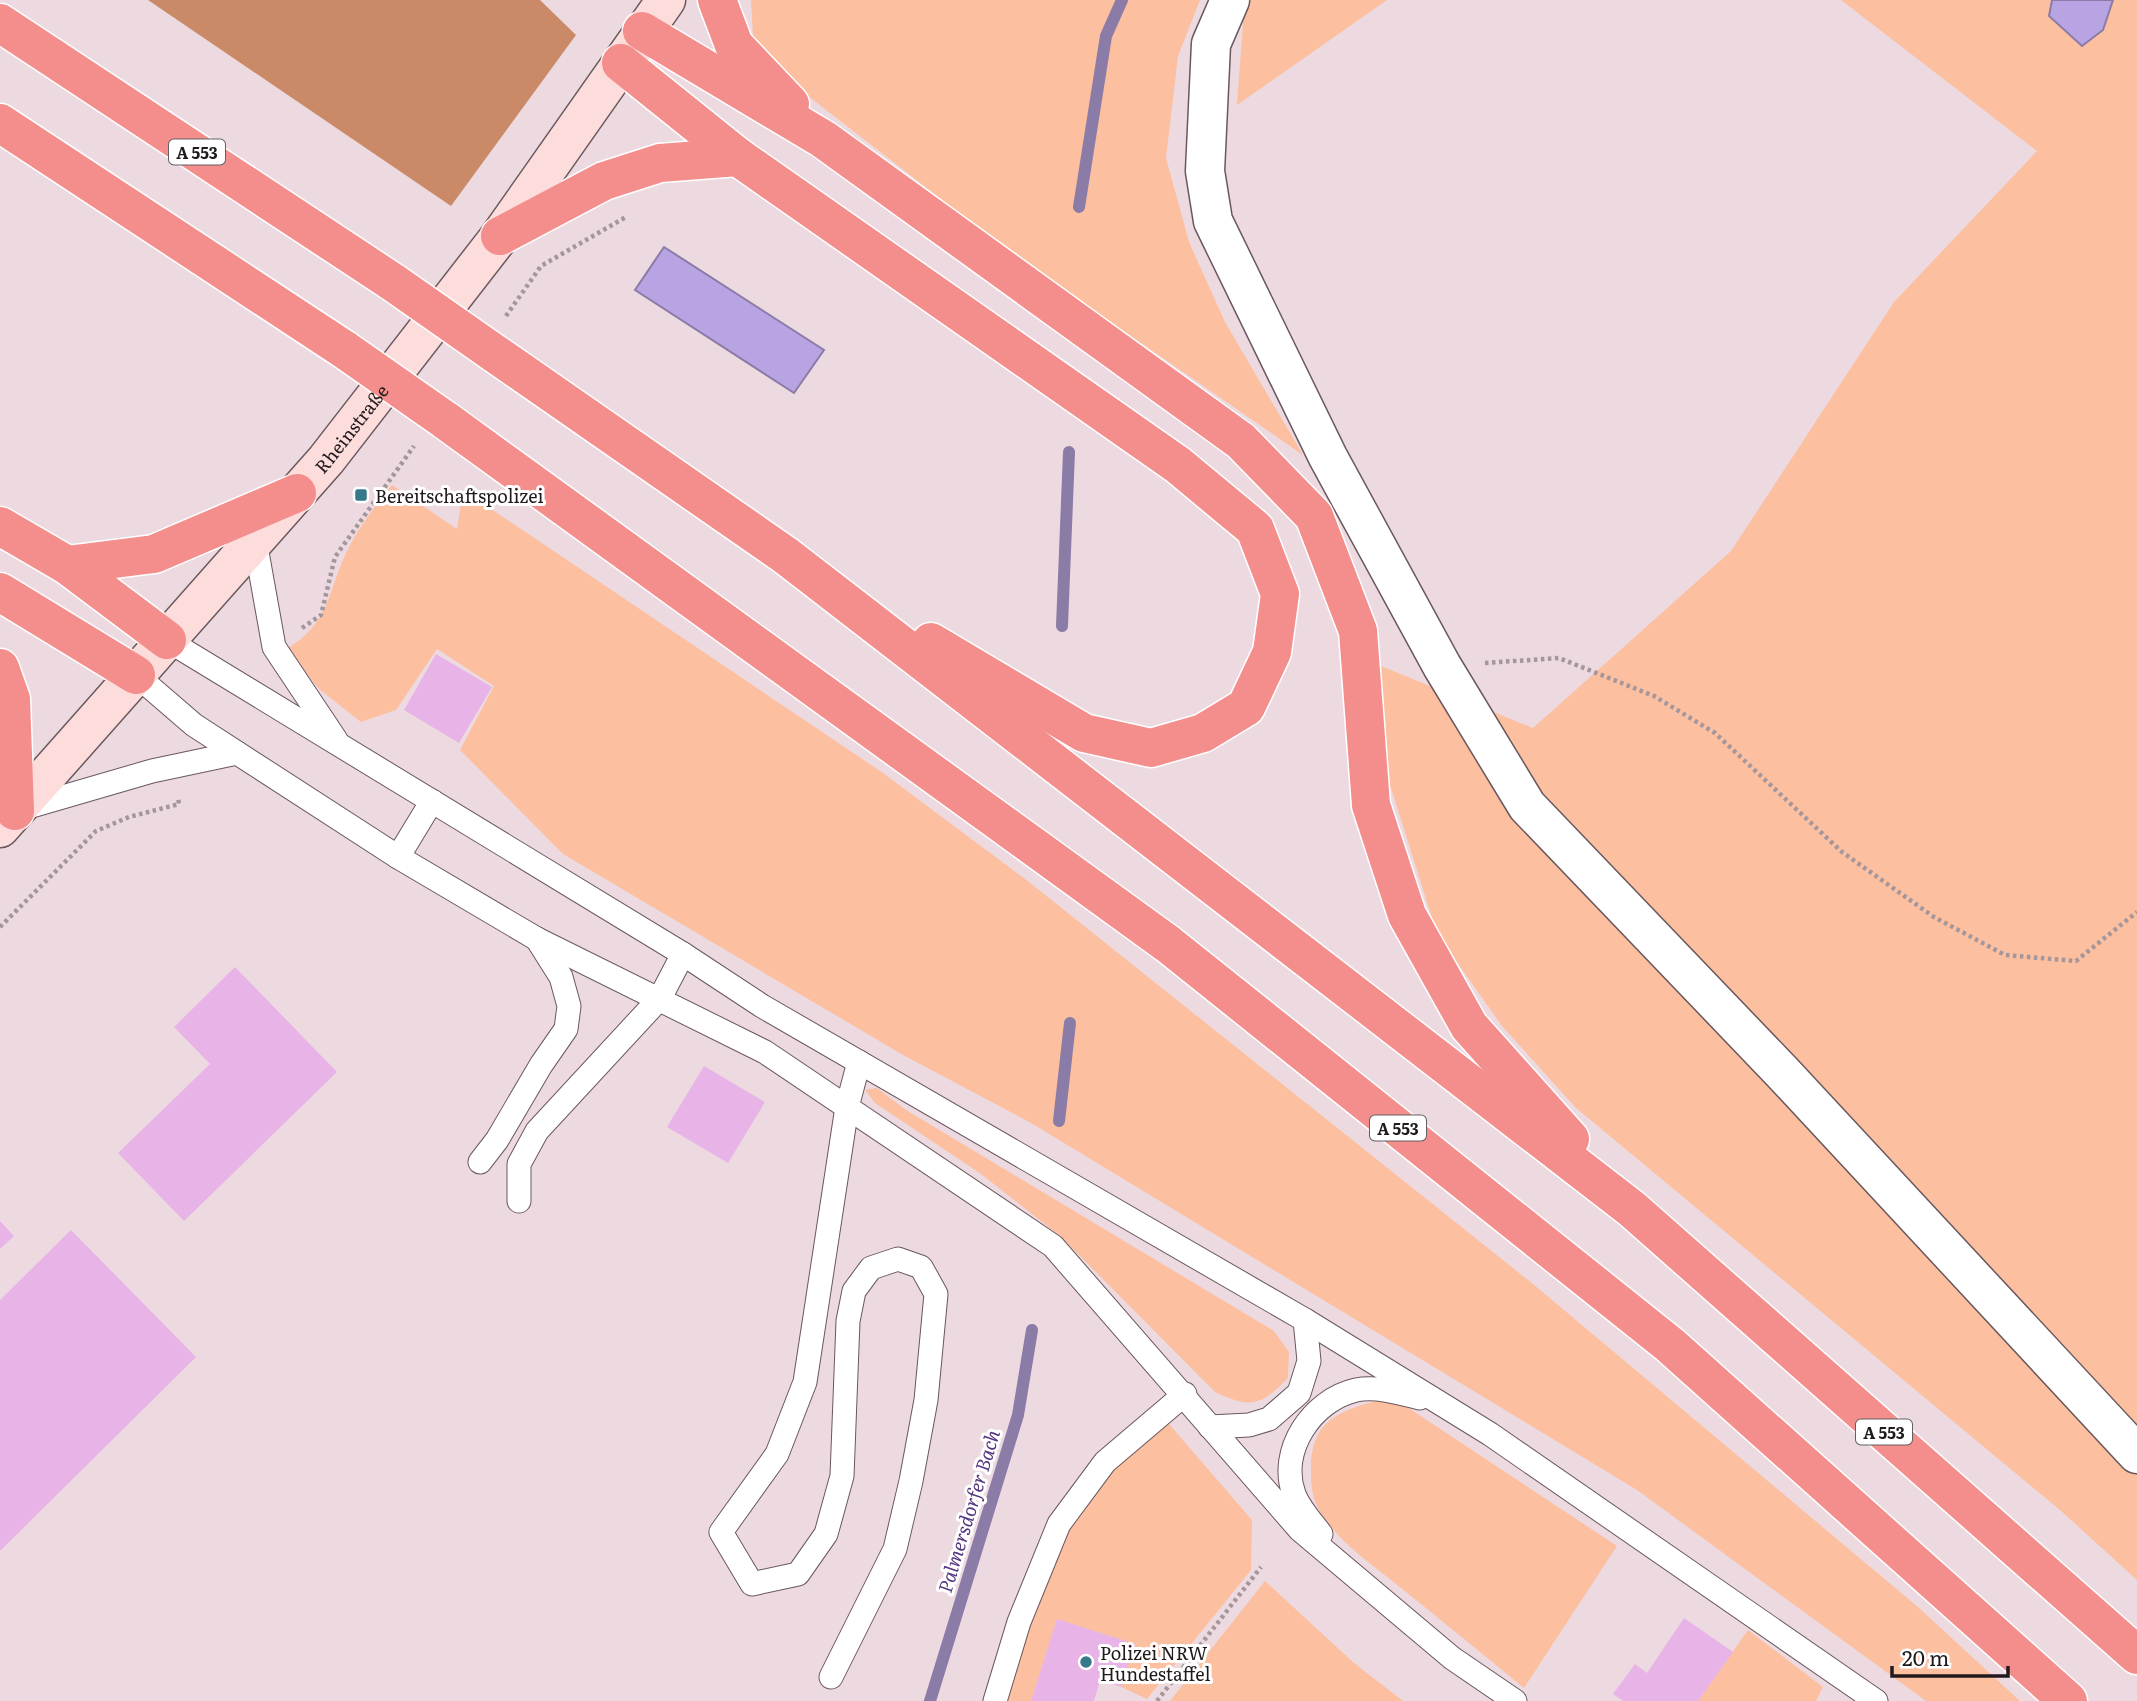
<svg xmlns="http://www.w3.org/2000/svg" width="2137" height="1701" font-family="Literata,serif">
  <rect width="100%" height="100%" fill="#eddae1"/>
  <g fill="#fcbf9f">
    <path d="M751,0H1200L1178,56L1166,158L1189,242L1225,322L1303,455L1008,251L754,54Z"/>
    <path d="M1249,0H1387L1237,105L1244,9Z"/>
    <path d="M1841,0H2052L2049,16L2103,30L2113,0H2137V1580L2060,1510L1576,1108L1502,1026L1437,934L1386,772L1376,664L1533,728L1731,551L1894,302L2037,151Z"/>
    <path d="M392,485L457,529L463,490L883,773L1029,882L1533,1284L1918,1607L2020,1701H1926L1637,1490L1031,1123L903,1055L563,854L460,750L494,686L437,649L396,710L361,722L319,689L287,649C329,623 327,595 346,553C358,528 375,506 392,485Z"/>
    <path d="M877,1088L906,1110L1274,1331L1289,1352L1288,1378C1261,1406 1251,1409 1215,1392L1060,1236L981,1174L875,1103L865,1090Z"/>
    <path d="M1377,1401L1401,1403L1617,1546L1524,1688C1481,1653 1439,1618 1396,1584C1369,1562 1337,1541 1319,1510C1313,1500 1311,1486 1311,1474C1309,1425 1333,1412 1377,1401Z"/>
    <path d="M1169,1424L1252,1520L1251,1570L1147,1699L1121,1687L1135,1644L1057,1620L1031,1701H1005L1042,1590L1082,1500L1149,1433Z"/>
    <path d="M1265,1581L1354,1663L1403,1701H1170Z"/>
    <path d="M1748,1630L1823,1687L1816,1701H1698Z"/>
  </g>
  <path fill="#ca8a67" d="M148,0H540L576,35L451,206Z"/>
  <g fill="#b9a4e3" stroke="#8b7ba7" stroke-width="2">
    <path d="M2052,0H2113L2103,30L2082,46L2049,16Z"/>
    <path d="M664,247L824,350L794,393L635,290Z"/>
  </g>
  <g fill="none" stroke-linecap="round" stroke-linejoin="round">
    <g stroke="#8b7ba7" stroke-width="12">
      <path d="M1079,207L1106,36L1122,0"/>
      <path d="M1062,626L1069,452"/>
      <path d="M1059,1121L1070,1023"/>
      <path d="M930,1701L1018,1415L1032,1330"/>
    </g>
  </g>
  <g fill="#e8b3e7">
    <path d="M436,654L492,687L459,743L404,710Z"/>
    <path d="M235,967L337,1072L184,1221L118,1153L210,1064L174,1027Z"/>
    <path d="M704,1066L765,1102L728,1163L667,1127Z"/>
    <path d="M0,1221L14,1236L0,1249Z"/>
    <path d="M71,1230L196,1357L0,1551V1300Z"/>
    <path d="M1684,1618L1733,1652L1698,1701H1623L1613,1694L1635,1664L1647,1673Z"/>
    <path d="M1057,1619L1135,1644L1121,1687L1100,1680L1094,1701H1031Z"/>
  </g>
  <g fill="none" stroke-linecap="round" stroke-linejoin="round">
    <defs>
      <g id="lane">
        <path d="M255,541L274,647L336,740"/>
        <path d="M167,640L683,954L762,1006L1305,1320L1490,1434L1876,1701"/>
        <path d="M136,675L194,725L398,857L537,939L765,1052L1053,1246L1300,1530L1452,1658L1515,1701"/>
        <path d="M18,810L152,771L237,753"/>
        <path d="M398,857L432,801"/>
        <path d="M480,1162L497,1140L541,1065L566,1029L569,1006L561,977L537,939"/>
        <path d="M519,1201V1164L537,1131L660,998L683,954"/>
        <path d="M1210,1427L1249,1425L1269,1419L1299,1393L1309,1361L1305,1320"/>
        <path d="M1321,1534C1312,1522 1299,1508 1294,1494C1278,1451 1312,1400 1356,1390C1377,1386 1400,1393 1420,1398"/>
        <path d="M831,1677L895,1549L911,1481L926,1400L936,1294L921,1267L898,1259L871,1268L854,1291L848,1321L842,1476L826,1534L798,1574L752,1584L721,1532L777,1454L805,1382L847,1107L859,1062"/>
        <path d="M995,1701L1019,1622L1059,1524L1105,1462L1185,1394"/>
      </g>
      <path id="street" d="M1230,0L1211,44L1205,171L1213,221L1328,457L1442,666L1527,806L1782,1072L2137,1454"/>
      <g id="secondary">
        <path id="s1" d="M0,828L326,460L500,236L666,0"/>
      </g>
      <g id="highway">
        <path d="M717,0L734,45L790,104"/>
        <path d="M0,23L394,283"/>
        <path d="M642,31L823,139L1241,441L1314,516L1358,631L1371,805L1407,915L1469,1026L1570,1139"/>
        <path d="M621,63L738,157L1178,465L1255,529L1280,594L1272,652L1246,707L1203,733L1151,748L1084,733L931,642"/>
        <path d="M0,123L345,350"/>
        <path d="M500,236L604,181L660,163L738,157"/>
        <path d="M494,353L785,555L1632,1209L2137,1655"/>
        <path d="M445,420L1168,944L1670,1345L2068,1701"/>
        <path d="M0,526L67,565L167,640"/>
        <path d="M67,565L154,554L297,493"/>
        <path d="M0,592L136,675"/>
        <path d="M0,668L11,699L15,811"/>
      </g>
    </defs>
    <use href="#lane" stroke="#69585e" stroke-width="25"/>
    <use href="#street" stroke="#69585e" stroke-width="41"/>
    <use href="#secondary" stroke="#69585e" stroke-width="41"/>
    <use href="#highway" stroke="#fff" stroke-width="41"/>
    <g stroke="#a4969b" stroke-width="4.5" stroke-dasharray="3.5 3.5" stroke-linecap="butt">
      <path d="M506,316L541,266L626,217"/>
      <path d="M302,628L321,615L335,557L414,446"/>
      <path d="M1485,663L1559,658L1654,696L1715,733L1842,852L1934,917L2005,955L2076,961L2137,912"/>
      <path d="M0,927L96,831L129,817L179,804L178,798"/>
      <path d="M1157,1701L1261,1567"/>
    </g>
    <use href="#lane" stroke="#fff" stroke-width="23"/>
    <use href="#street" stroke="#fff" stroke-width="38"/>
    <use href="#secondary" stroke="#fcdddc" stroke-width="38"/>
    <use href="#highway" stroke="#f48e8c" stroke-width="38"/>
    <defs>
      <g id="highway-bridge">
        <path d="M394,283L494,353"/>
        <path d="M345,350L445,420"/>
      </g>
    </defs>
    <use href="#highway-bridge" stroke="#fff" stroke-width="41" stroke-linecap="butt"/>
    <use href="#highway-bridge" stroke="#f48e8c" stroke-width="38"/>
  </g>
  <g fill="#37798a" stroke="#fff" stroke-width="2.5">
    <rect x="354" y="488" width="14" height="14" rx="3.5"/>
    <circle cx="1086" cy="1662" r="7"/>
  </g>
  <g text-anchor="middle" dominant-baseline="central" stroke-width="6" stroke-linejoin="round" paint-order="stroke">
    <g fill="#fff" stroke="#645f60" stroke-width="2">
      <rect x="169" y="139.5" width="56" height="25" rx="5"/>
      <rect x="1370" y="1115.5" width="56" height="25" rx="5"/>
      <rect x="1856" y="1419.5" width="56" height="25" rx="5"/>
    </g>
    <g font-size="16" font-weight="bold" fill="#211a1c">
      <text x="197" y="152">A 553</text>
      <text x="1398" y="1128">A 553</text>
      <text x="1884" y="1432">A 553</text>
    </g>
    <g font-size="18" fill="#211a1c" stroke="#fff">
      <text stroke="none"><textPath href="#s1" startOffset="532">Rheinstraße</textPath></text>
    </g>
    <g font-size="18" fill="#211a1c" stroke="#fff" text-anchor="start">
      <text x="375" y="495">Bereitschaftspolizei</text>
      <text x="1100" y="1652">Polizei NRW<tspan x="1100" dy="21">Hundestaffel</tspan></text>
    </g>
    <g font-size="19" font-style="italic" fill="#553782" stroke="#fff">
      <text transform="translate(968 1511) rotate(-73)">Palmersdorfer Bach</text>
    </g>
  </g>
  <path d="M1892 1666v10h116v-10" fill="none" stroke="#211a1c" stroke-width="3.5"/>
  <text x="1902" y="1666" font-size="21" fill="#211a1c" stroke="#ffffff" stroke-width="5" paint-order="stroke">20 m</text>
</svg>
